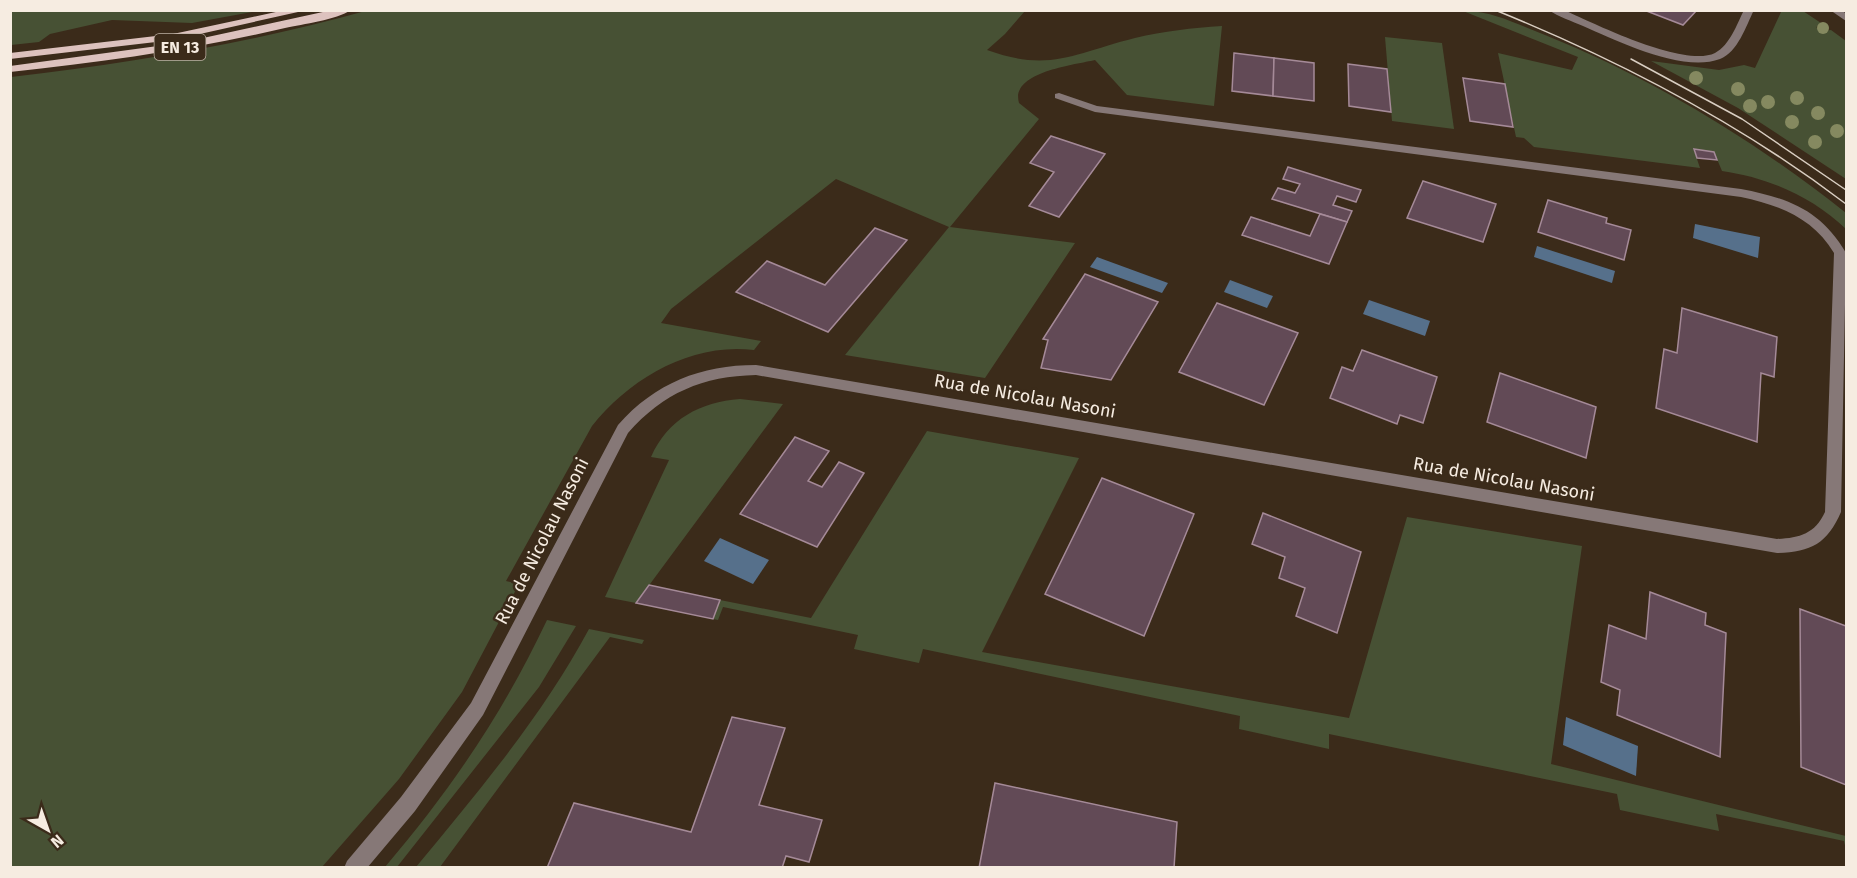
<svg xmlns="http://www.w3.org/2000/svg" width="1857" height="878" font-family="'Fira Sans',sans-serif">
  <rect width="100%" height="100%" fill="#3b2b1a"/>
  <g fill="#475134">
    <path d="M11,10H257V11L192,23L112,20L50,34L39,42L11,45Z"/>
    <path d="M369,10L1025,11L1005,34L987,50C1050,73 1075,53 1135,38C1164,31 1192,28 1222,26L1214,106L1127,95L1095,60C1074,65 1010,72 1019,103L1039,119L950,227L1075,243L985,378L845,355L949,227L836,179L671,309L661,323L761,341L754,350C692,342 630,378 592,426L506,581L519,584L462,692L399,779L322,867H11V77C132,63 251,43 369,10Z"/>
    <path d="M1782,10L1803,11L1824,25L1816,27L1822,31L1831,30L1846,41V179L1738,108L1651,61L1719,70L1744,65L1755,68Z"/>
    <path d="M1463,11C1492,10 1518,25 1545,35C1654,79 1754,140 1846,213V229C1811,196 1769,178 1722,171L1714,152L1694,150L1700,168L1534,147L1524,138L1516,137L1498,53L1572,70L1578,57Z"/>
    <path d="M1385,37L1442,43L1454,129L1392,121Z"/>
    <path d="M740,399L783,404L636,603L605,597L669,460L651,457C668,419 700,402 740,399Z"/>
    <path d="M927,431L1079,458L982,652L1349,718L1407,517L1582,546L1551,764L1846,836V850L1844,841L1716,814L1719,831L1620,810L1617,794L1329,734V749L1239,729L1240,716L923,649L919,663L854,649L858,635L723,607L718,620L713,619L720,600L811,618Z"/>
    <path d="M547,620L576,626L539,687L397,867H385C452,788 503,713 547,620Z"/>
    <path d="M589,629L644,640L642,644L610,637L440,867H416C478,792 543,715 589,629Z"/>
  </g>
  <g fill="#56708b">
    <path d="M1695,224L1760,237L1758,258L1693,238Z"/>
    <path d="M1537,246L1615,271L1612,283L1534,257Z"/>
    <path d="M1097,257L1168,283L1162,293L1090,267Z"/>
    <path d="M1230,280L1273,296L1267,308L1224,292Z"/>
    <path d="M1369,300L1430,321L1425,336L1363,314Z"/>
    <path d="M720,538L769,560L753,584L704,561Z"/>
    <path d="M1566,717L1638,746L1636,776L1563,745Z"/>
  </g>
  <g fill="#624a56" stroke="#a58a98" stroke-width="1.5">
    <path d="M1644,10H1697L1683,25Z"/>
    <path d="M1234,53L1274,58L1273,96L1232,91Z"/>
    <path d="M1274,58L1314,63V101L1273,96Z"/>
    <path d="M1348,64L1387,69L1391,112L1349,106Z"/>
    <path d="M1463,78L1505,84L1513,127L1470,121Z"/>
    <path d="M1051,136L1105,154L1059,217L1029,206L1054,172L1030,163Z"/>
    <path d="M1694,149L1714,152L1717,160L1697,158Z"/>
    <path d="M1288,167L1361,190L1356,202L1337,196L1333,205L1352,211L1347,222L1272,199L1278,188L1295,193L1300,184L1283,179Z"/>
    <path d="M1423,181L1496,204L1483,242L1407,218Z"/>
    <path d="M1548,200L1607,218L1606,223L1631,230L1624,260L1538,232Z"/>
    <path d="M1320,214L1347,222L1329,264L1242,235L1251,217L1310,236Z"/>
    <path d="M875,228L907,240L828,332L736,292L767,261L825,285Z"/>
    <path d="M1085,274L1158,302L1111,380L1041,368L1048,340L1043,339Z"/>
    <path d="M1217,303L1298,333L1264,405L1179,372Z"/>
    <path d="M1682,308L1777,337L1774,377L1761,373L1757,442L1656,408L1664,349L1677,353Z"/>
    <path d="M1362,350L1437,377L1423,423L1400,415L1397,424L1330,398L1342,367L1353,371Z"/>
    <path d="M1500,373L1596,407L1586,458L1487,422Z"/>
    <path d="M795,437L829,451L808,481L822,487L839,462L864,473L817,547L740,514Z"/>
    <path d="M1102,478L1194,514L1144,636L1045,594Z"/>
    <path d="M1263,513L1361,552L1337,633L1296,616L1305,588L1279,578L1285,557L1252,544Z"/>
    <path d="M649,585L720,600L713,619L636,603Z"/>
    <path d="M1650,592L1706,613L1705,625L1726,633L1720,757L1617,715L1620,690L1601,682L1609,625L1646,639Z"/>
    <path d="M1800,609L1846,626V785L1801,767Z"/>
    <path d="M732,717L785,728L759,805L822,820L809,862L786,856L782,868H547L574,803L691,832Z"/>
    <path d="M995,783L1177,822L1174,868H979Z"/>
  </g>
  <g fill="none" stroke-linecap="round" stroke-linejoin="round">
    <g fill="#867877" fill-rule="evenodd">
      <path d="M1549,10H1564C1595,24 1684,68 1715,53C1730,45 1737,24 1744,10H1754C1746,26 1738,52 1720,59C1682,73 1618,41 1583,26C1572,21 1558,17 1549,10Z"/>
      <path d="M1830,10H1842L1846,14V21Z"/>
      <path d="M1059,93L1097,106L1741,189C1788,198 1821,210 1846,253L1841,512C1827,544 1811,552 1777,553L756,375C703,376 663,393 628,433L483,715L415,811L367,868H344L347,861L401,797L471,703L618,425C655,383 701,365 756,365L1777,539C1799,538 1815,534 1825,512L1834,253C1813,218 1779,205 1741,197L1095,112L1055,98V94Z"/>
    </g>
    <g fill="#ddc2be" fill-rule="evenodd">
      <path d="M285,10H307L173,40L10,59V53L173,34Z"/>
      <path d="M332,10H351C336,20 303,24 285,28C195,49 103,62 10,72V66L180,43Z"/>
    </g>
    <g stroke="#d9cec2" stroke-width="1.5">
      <path d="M1495,10C1621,61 1738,122 1846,204"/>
      <path d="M1631,59L1742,119L1846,190"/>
    </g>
  </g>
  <g fill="#858960">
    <circle cx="1823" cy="28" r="6"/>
    <circle cx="1696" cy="78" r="7"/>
    <circle cx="1738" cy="89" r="7"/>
    <circle cx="1797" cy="98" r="7"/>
    <circle cx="1768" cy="102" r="7"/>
    <circle cx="1750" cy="106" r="7"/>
    <circle cx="1818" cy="113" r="7"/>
    <circle cx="1792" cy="122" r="7"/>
    <circle cx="1837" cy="131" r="7"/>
    <circle cx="1815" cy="142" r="7"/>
  </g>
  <g text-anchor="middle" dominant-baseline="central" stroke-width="5" stroke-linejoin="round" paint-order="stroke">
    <rect fill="#3b2b1a" stroke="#beb2a5" stroke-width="1.5" x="154.5" y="34" width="51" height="26" rx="4.5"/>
    <g font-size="16" font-weight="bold" fill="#f6ece1">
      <text x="180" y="47">EN 13</text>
    </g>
    <g font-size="18" fill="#f6ece1" stroke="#3b2b1a">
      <text transform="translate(1025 396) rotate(10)">Rua de Nicolau Nasoni</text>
      <text transform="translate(1504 479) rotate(10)">Rua de Nicolau Nasoni</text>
      <text transform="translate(542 541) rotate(-63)">Rua de Nicolau Nasoni</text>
    </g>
  </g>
  <rect width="1857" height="878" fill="none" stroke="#f6ece1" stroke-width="24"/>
  <g transform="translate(48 830) rotate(140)" stroke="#3b2b1a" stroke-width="4.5" paint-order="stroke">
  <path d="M0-4.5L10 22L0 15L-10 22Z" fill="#f6ece1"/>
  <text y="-9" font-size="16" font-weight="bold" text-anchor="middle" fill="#f6ece1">N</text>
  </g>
</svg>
